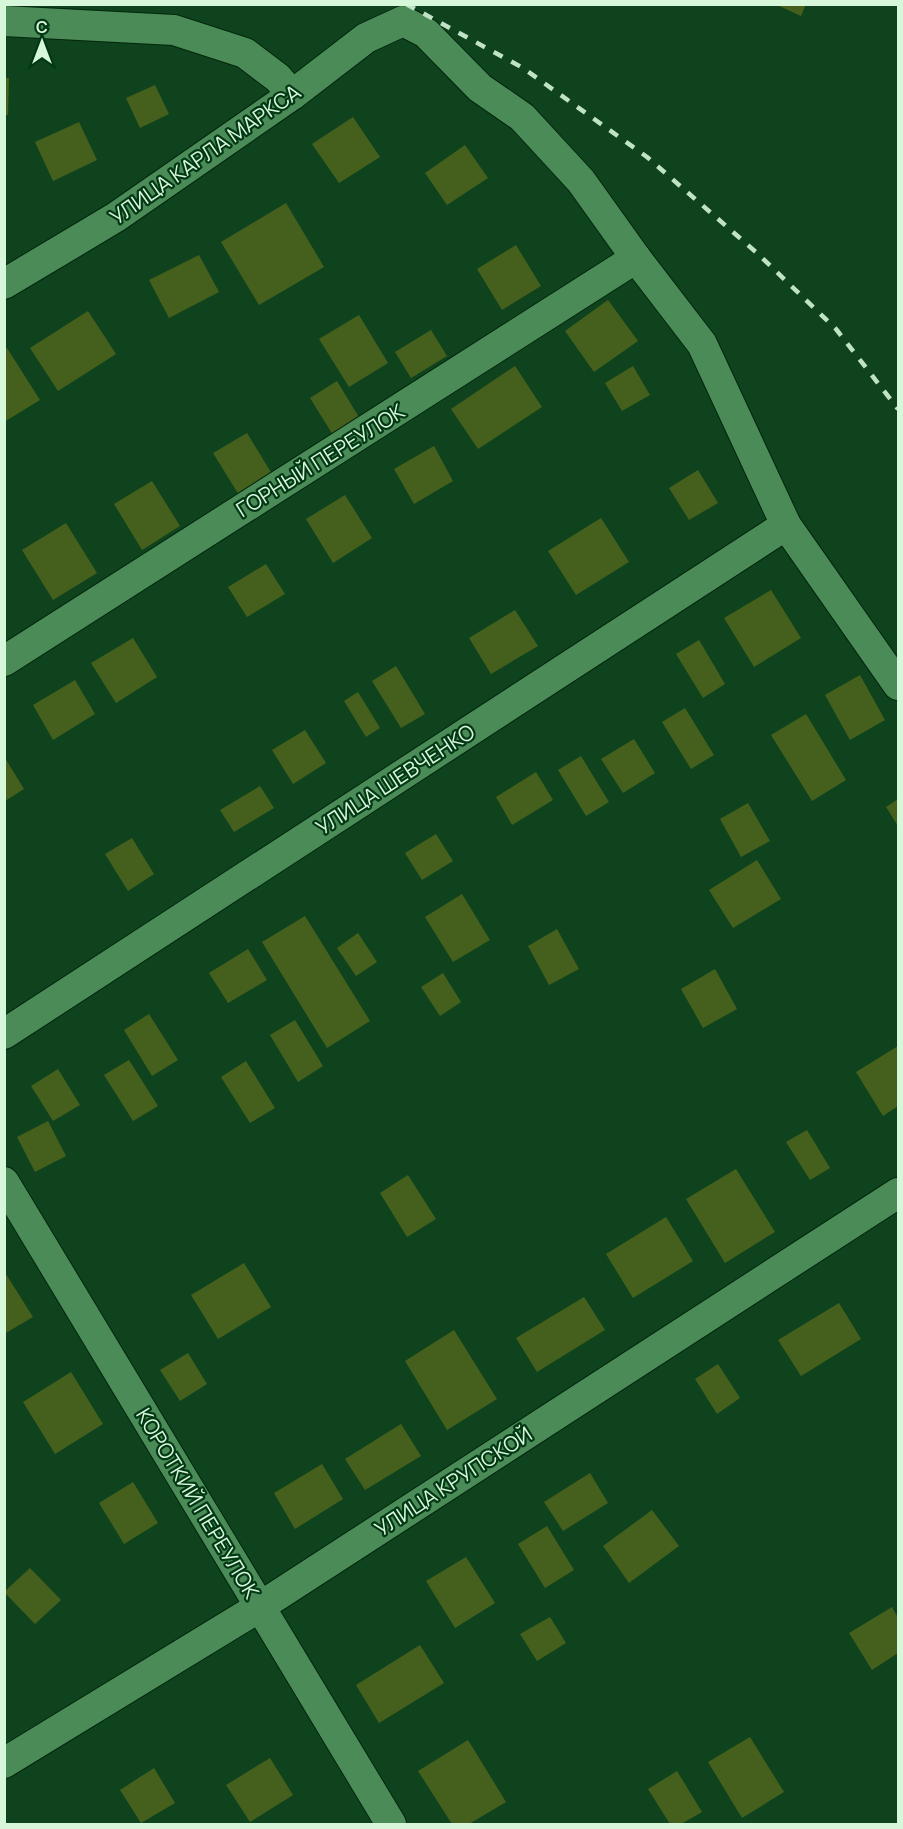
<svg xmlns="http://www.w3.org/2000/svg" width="903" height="1829" font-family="Manrope,sans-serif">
  <rect width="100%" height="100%" fill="#0f431e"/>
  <g fill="#45601d">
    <path d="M775,4H806L801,16Z"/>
    <path d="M4,78H9L8,115H4Z"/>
    <path d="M155,85L169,114L140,128L126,98Z"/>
    <path d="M353,117L380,157L339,183L312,144Z"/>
    <path d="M79,122L97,160L53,181L35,142Z"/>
    <path d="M465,145L488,178L447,205L425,173Z"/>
    <path d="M286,203L324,267L259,305L221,242Z"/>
    <path d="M516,245L541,286L502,310L477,269Z"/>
    <path d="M199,255L219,292L169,318L149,280Z"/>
    <path d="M608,300L638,341L594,372L565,331Z"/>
    <path d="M88,311L116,354L58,391L30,348Z"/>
    <path d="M359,315L388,363L349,387L319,339Z"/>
    <path d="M431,330L447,356L411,378L395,352Z"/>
    <path d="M7,348L40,400L4,422V350Z"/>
    <path d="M515,366L542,407L478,449L451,409Z"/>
    <path d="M633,366L650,395L622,411L605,383Z"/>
    <path d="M337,381L360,419L333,435L310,398Z"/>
    <path d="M247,433L272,474L239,495L213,453Z"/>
    <path d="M434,446L453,481L414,504L394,469Z"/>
    <path d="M698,470L718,503L689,520L669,488Z"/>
    <path d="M152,481L180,526L142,550L114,504Z"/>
    <path d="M345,495L372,538L333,563L306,519Z"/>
    <path d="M601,518L629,562L576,595L548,551Z"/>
    <path d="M66,523L97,573L53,600L22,550Z"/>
    <path d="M266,564L285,594L247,617L228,587Z"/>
    <path d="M771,590L801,638L754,667L724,618Z"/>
    <path d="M515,610L538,646L491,674L469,638Z"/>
    <path d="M133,638L157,677L116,703L91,663Z"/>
    <path d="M699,640L725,684L703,698L676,654Z"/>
    <path d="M396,666L425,714L401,728L372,681Z"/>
    <path d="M860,675L885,720L850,740L825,695Z"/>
    <path d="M75,680L95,714L53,740L33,705Z"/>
    <path d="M358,692L380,728L366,737L344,701Z"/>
    <path d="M685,708L714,755L691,769L662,722Z"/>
    <path d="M806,714L846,780L812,801L771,735Z"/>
    <path d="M305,730L326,763L293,784L272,750Z"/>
    <path d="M634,739L655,773L623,793L601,759Z"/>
    <path d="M581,756L609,802L586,816L558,770Z"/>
    <path d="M5,758L24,789L5,801Z"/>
    <path d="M536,772L553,800L512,825L496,797Z"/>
    <path d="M260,786L274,808L234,832L220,810Z"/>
    <path d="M898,799V826L886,807Z"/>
    <path d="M748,803L770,841L741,857L720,819Z"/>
    <path d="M436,834L453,861L422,880L405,853Z"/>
    <path d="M132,838L154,874L128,891L105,854Z"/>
    <path d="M757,860L781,899L733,928L709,890Z"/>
    <path d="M462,894L490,940L453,962L425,917Z"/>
    <path d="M305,916L370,1021L327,1048L262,942Z"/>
    <path d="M557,929L579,969L549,985L528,946Z"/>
    <path d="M358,933L377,962L356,976L337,948Z"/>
    <path d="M248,949L267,980L228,1003L209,973Z"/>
    <path d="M715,969L737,1009L703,1028L681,989Z"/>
    <path d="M443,973L461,1002L440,1016L421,987Z"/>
    <path d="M149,1014L178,1060L152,1076L124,1030Z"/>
    <path d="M295,1020L323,1066L298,1082L270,1035Z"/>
    <path d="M898,1046V1106L883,1116L856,1072Z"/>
    <path d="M129,1060L158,1106L133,1121L104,1075Z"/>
    <path d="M246,1061L275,1108L250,1123L221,1077Z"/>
    <path d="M58,1069L80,1105L53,1121L31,1086Z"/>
    <path d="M48,1121L66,1156L35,1172L17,1137Z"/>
    <path d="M807,1130L830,1168L810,1180L786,1142Z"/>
    <path d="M736,1169L775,1232L725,1263L686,1199Z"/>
    <path d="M408,1175L436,1219L407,1237L380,1193Z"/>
    <path d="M666,1217L693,1261L633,1298L606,1254Z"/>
    <path d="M244,1263L271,1307L218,1339L191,1295Z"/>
    <path d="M4,1271L33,1317L4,1334Z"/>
    <path d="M584,1297L605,1330L537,1372L516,1338Z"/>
    <path d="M839,1303L861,1339L801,1376L778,1340Z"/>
    <path d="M454,1330L497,1399L447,1430L405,1361Z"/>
    <path d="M188,1353L207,1384L180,1401L160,1370Z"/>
    <path d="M718,1364L740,1398L717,1414L695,1379Z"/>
    <path d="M71,1372L103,1424L55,1454L23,1402Z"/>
    <path d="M401,1424L421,1456L365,1490L345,1459Z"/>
    <path d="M322,1464L343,1499L295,1529L274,1493Z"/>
    <path d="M590,1473L608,1503L563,1531L544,1502Z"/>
    <path d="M133,1482L158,1523L124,1544L99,1503Z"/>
    <path d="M652,1510L679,1546L629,1583L603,1546Z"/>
    <path d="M547,1526L574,1570L545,1588L518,1544Z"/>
    <path d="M466,1557L495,1603L455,1628L426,1581Z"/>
    <path d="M30,1568L61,1600L35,1624L4,1592Z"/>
    <path d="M892,1607L898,1618V1653L872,1670L849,1633Z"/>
    <path d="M550,1617L566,1643L537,1661L520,1634Z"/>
    <path d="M420,1645L444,1683L379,1723L356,1685Z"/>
    <path d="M750,1737L784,1792L742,1818L708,1762Z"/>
    <path d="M468,1740L506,1802L469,1824H452L418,1771Z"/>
    <path d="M270,1758L293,1795L250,1822L226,1785Z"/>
    <path d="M154,1768L175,1803L141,1823L120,1790Z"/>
    <path d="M677,1771L702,1812L681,1824H670L648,1789Z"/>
  </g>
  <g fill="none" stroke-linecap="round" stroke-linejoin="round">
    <defs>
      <g id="street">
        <path d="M4,21L174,30L245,53L278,78L292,95"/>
        <path d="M4,284L116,217L292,95L366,38L403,21L426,33L480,88L522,117L581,181L636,258L702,344L786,525L898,685"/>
        <path d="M4,661L636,258"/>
        <path d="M4,1034L786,525"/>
        <path d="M4,1182L391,1824"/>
        <path d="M4,1763L261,1606L898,1193"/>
      </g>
    </defs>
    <use href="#street" stroke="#03260d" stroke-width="32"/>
    <use href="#street" stroke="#4a8b57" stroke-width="30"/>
    <path stroke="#c0e3c5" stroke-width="4.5" stroke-dasharray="10 10" stroke-linecap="butt" d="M406,4L523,68L647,157L757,253L836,329L898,409"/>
  </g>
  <g text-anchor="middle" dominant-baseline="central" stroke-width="4.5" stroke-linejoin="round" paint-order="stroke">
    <g font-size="21" fill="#d6f7da" stroke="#023814">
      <text transform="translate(205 154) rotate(-35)">УЛИЦА КАРЛА МАРКСА</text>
      <text transform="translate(320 460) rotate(-32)">ГОРНЫЙ ПЕРЕУЛОК</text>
      <text transform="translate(395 779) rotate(-33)">УЛИЦА ШЕВЧЕНКО</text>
      <text transform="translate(453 1481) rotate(-33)">УЛИЦА КРУПСКОЙ</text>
      <text transform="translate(198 1503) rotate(59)">КОРОТКИЙ ПЕРЕУЛОК</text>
    </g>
  </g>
  <rect width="903" height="1829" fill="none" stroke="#d6f7da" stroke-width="12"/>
  <g transform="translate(42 42)" stroke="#023814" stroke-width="4.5" paint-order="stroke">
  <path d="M0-4.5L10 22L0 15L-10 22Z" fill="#d6f7da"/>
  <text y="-9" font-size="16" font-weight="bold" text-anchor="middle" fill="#d6f7da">С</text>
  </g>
</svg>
